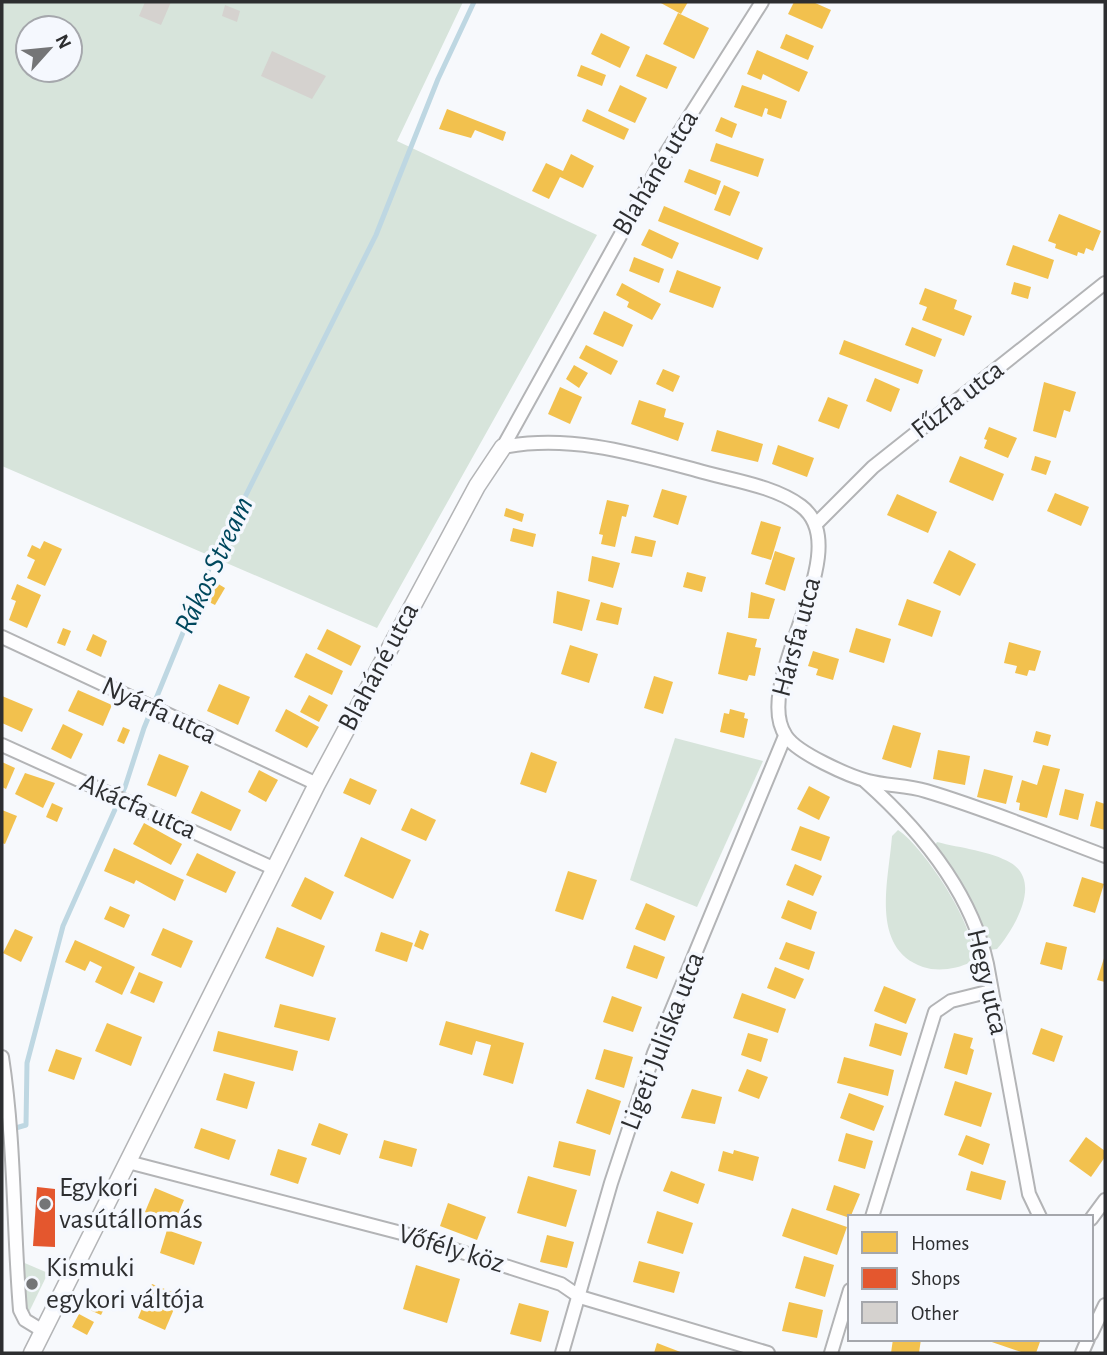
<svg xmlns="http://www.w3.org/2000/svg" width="1107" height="1355" font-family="'Alegreya Sans',sans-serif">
  <rect width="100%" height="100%" fill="#f7f9fc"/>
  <g fill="#d7e4db" fill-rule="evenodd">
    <path d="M2,2H463L397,141L597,235L377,628L2,466ZM28,28H70V70H28Z"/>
    <path d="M675,738L763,761L697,907L630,880Z"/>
    <path d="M898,830C923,846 983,934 971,962C957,969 938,972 923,967C869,948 889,879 892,836Z"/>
    <path d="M937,842C960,848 991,851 1011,863C1043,883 1013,930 997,949L989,950C980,911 957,880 934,847Z"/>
    <path d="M20,1261L48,1273L29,1312L24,1304Z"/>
  </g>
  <g fill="#f2c14e">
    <path d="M659,2H688L681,14Z"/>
    <path d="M794,2H813L831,10L822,29L788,14Z"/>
    <path d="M678,13L709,28L694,59L663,44Z"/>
    <path d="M601,33L630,47L620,68L591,54Z"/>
    <path d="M786,34L814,46L808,60L780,48Z"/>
    <path d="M757,50L808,72L799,92L763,74L761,80L747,74Z"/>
    <path d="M646,54L677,67L667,89L636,76Z"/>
    <path d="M581,65L606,75L602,86L577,76Z"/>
    <path d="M620,85L647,98L635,123L608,111Z"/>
    <path d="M742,85L787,101L781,119L767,114L768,109L765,108L762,117L734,107Z"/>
    <path d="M447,109L506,132L503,141L475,130L471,138L439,129Z"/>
    <path d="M587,109L629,129L624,140L582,121Z"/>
    <path d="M721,117L737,124L732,138L715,131Z"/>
    <path d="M716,143L764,159L758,177L710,161Z"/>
    <path d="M571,154L594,166L583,188L560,177L549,199L532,191L546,163L563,171Z"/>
    <path d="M689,169L721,181L716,195L684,182Z"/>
    <path d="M724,185L740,192L730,216L714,210Z"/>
    <path d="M664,206L763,248L758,260L658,221Z"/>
    <path d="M1059,214L1101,231L1093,251L1086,248L1084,254L1078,252L1077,256L1055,248L1056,244L1048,241Z"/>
    <path d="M649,229L679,243L672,259L641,245Z"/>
    <path d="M1013,245L1054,260L1048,279L1006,265Z"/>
    <path d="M634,257L664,269L659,283L629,271Z"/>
    <path d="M677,270L721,287L713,308L669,292Z"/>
    <path d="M1014,282L1031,287L1028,299L1011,294Z"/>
    <path d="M622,283L661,304L652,320L627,307L629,302L616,295Z"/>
    <path d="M925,288L957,300L954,309L972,316L964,336L922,320L927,307L919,304Z"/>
    <path d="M604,311L633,325L623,347L593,334Z"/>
    <path d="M912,327L942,339L935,357L905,345Z"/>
    <path d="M844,340L923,370L918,384L839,354Z"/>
    <path d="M586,345L618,361L611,375L579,358Z"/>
    <path d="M574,365L588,373L579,388L566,379Z"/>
    <path d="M663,369L680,376L673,392L656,384Z"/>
    <path d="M875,378L900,389L891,412L866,401Z"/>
    <path d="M1044,382L1076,392L1070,412L1064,410L1056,438L1033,431Z"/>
    <path d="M560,387L582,397L570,424L548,414Z"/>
    <path d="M828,397L848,405L839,429L818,421Z"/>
    <path d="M639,400L666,409L664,417L684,423L678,441L631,424Z"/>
    <path d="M989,427L1017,438L1008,458L984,448L987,440L984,439Z"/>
    <path d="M717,430L763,444L758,462L711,451Z"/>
    <path d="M778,445L814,458L807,477L772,464Z"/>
    <path d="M960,456L1004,474L993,501L949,482Z"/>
    <path d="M1035,456L1051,461L1046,475L1031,470Z"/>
    <path d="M662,489L687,496L678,525L653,517Z"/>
    <path d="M1055,493L1089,507L1081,526L1047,511Z"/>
    <path d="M897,494L937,512L928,533L887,515Z"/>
    <path d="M607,500L629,505L626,517L622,516L615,547L601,544L603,535L599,534Z"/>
    <path d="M506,508L524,514L522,522L504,516Z"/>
    <path d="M761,521L781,527L771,560L751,554Z"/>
    <path d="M513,528L536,534L533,547L510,541Z"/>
    <path d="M635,536L656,541L652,557L631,553Z"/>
    <path d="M44,541L62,549L45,586L27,578L35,560L27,556L32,545L40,549Z"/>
    <path d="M949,550L976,564L960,596L933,583Z"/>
    <path d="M775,551L795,558L785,591L765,584Z"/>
    <path d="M592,556L620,563L613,588L588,581Z"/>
    <path d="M687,572L706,577L702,592L683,587Z"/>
    <path d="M215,582L225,588L215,605L205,600Z"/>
    <path d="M17,584L41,595L27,628L9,620L16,601L11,599Z"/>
    <path d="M557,591L590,600L582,631L553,623Z"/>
    <path d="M751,592L775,599L769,619L748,618Z"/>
    <path d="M907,599L941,611L932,637L898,625Z"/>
    <path d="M601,602L622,608L618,625L596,620Z"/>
    <path d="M63,628L71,631L65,646L57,643Z"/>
    <path d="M856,628L891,639L884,663L849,652Z"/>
    <path d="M327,629L361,646L351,666L317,649Z"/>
    <path d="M727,632L757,639L755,647L761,648L755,676L749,675L747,681L718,674Z"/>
    <path d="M93,634L107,641L101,657L86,650Z"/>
    <path d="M1009,642L1041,651L1035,671L1029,670L1027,676L1015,673L1017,666L1004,663Z"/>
    <path d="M570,645L598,654L589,683L561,674Z"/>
    <path d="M813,651L839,659L833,680L816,675L818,669L808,666Z"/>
    <path d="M306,653L343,671L332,695L294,677Z"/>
    <path d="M654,676L673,682L663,714L644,708Z"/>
    <path d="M219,684L250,697L238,725L207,711Z"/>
    <path d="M78,690L112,705L103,726L68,711Z"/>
    <path d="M309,695L328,705L319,722L300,712Z"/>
    <path d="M2,696L33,709L22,732L2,723Z"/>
    <path d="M286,709L319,727L307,748L275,731Z"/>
    <path d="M730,709L745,713L744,718L748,719L744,738L720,732L724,713L729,714Z"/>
    <path d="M63,724L83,734L71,759L51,749Z"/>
    <path d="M893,725L921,733L911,768L882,759Z"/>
    <path d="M123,727L130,730L124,744L117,741Z"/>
    <path d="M1036,731L1051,735L1048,746L1033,742Z"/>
    <path d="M938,750L970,756L965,785L933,779Z"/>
    <path d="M531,752L557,762L546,793L520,784Z"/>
    <path d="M159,754L189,766L176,797L147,785Z"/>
    <path d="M2,762L15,768L6,789L2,787Z"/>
    <path d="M1043,765L1060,769L1047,818L1019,810L1020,803L1016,802L1022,780L1037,785Z"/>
    <path d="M984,769L1013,776L1006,804L977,797Z"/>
    <path d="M259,770L278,780L266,802L248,792Z"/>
    <path d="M25,773L55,783L43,808L15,794Z"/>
    <path d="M350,778L377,790L370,805L343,793Z"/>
    <path d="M809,786L830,797L819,820L797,809Z"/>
    <path d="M1065,789L1084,794L1078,820L1059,815Z"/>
    <path d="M201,791L241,810L231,831L191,813Z"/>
    <path d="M1096,801L1105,804V830L1090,826Z"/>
    <path d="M52,803L63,808L57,822L46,817Z"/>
    <path d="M411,808L436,820L426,841L401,830Z"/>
    <path d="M2,810L17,816L5,844L2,843Z"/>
    <path d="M144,823L182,844L171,865L133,844Z"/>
    <path d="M800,826L830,837L821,861L791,850Z"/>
    <path d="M361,837L411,860L393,899L344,876Z"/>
    <path d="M114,848L184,880L175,901L136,880L134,884L104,871Z"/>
    <path d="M197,853L236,872L226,893L186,875Z"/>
    <path d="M795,864L822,876L813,896L786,885Z"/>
    <path d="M568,871L597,880L583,920L555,911Z"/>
    <path d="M305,877L334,892L321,920L291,906Z"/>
    <path d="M1082,877L1104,884L1095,913L1073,906Z"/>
    <path d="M788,900L817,912L811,930L781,918Z"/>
    <path d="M646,903L675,916L665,941L635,929Z"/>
    <path d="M110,906L130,915L124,928L104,919Z"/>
    <path d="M277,927L325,946L313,977L265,958Z"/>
    <path d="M163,928L193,941L181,968L151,955Z"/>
    <path d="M15,929L33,937L21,962L3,953Z"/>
    <path d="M420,930L429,934L423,950L414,946Z"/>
    <path d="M381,932L413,943L407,962L375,951Z"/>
    <path d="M75,940L135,967L122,995L95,982L102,967L90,961L85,971L65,962Z"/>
    <path d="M786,942L815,952L809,970L779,959Z"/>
    <path d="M1046,942L1067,947L1062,970L1040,964Z"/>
    <path d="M634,945L665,957L657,979L626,968Z"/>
    <path d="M1105,955V982L1097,980Z"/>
    <path d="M775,967L804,979L795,999L767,988Z"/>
    <path d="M139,972L163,982L154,1003L130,993Z"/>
    <path d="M884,986L916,999L906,1024L874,1011Z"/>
    <path d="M742,993L786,1009L778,1033L733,1018Z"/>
    <path d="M612,996L642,1007L633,1032L603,1022Z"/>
    <path d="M280,1004L336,1018L329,1041L274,1027Z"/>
    <path d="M446,1021L524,1043L513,1084L483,1075L491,1045L476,1041L472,1055L439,1045Z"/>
    <path d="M107,1023L142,1037L131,1066L95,1051Z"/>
    <path d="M875,1023L908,1033L901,1056L869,1046Z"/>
    <path d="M1041,1028L1063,1036L1054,1062L1032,1054Z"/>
    <path d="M218,1031L298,1051L293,1071L213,1051Z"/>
    <path d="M748,1033L768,1039L761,1062L741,1055Z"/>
    <path d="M954,1033L973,1038L970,1048L974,1050L967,1075L944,1068Z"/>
    <path d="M56,1049L82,1058L74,1080L48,1071Z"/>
    <path d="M604,1049L633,1057L624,1088L595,1079Z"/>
    <path d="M844,1057L894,1070L888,1096L837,1083Z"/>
    <path d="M747,1069L768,1077L759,1099L738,1091Z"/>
    <path d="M224,1073L255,1082L247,1109L216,1100Z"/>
    <path d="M955,1081L992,1093L981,1127L944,1115Z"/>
    <path d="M587,1089L621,1101L610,1135L576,1123Z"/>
    <path d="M692,1089L722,1097L715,1124L681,1118Z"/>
    <path d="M849,1093L884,1106L874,1131L840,1118Z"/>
    <path d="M319,1123L348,1134L340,1155L311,1145Z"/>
    <path d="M201,1128L236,1140L229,1160L194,1148Z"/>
    <path d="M846,1133L873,1141L865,1169L838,1161Z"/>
    <path d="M966,1135L990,1144L983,1165L958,1155Z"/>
    <path d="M1086,1137L1105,1151V1157L1091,1177L1069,1161Z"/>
    <path d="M384,1140L417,1149L412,1167L379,1158Z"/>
    <path d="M559,1141L596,1150L590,1176L553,1167Z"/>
    <path d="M278,1149L307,1158L298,1184L270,1175Z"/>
    <path d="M734,1150L759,1157L753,1181L718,1171L723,1151L733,1154Z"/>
    <path d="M671,1171L705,1184L698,1204L663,1191Z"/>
    <path d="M971,1171L1006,1181L1001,1200L966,1190Z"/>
    <path d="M528,1176L577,1190L566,1227L517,1213Z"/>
    <path d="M834,1185L860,1194L850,1218L826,1210Z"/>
    <path d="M155,1188L184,1200L174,1224L145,1212Z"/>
    <path d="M448,1203L486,1217L477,1240L440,1226Z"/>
    <path d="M792,1208L847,1227L837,1255L782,1236Z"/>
    <path d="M657,1211L693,1223L683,1254L647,1243Z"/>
    <path d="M167,1230L202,1242L194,1265L160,1253Z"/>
    <path d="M547,1235L574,1242L567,1268L540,1262Z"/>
    <path d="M804,1256L834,1265L825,1297L795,1288Z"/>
    <path d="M639,1261L680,1272L674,1293L633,1282Z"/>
    <path d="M416,1265L460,1279L447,1323L403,1309Z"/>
    <path d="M152,1284L180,1295L165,1330L138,1318Z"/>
    <path d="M88,1290L109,1299L101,1315L81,1306Z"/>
    <path d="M789,1302L823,1310L817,1338L782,1331Z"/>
    <path d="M519,1303L549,1311L541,1342L510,1334Z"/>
    <path d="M79,1314L94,1322L87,1335L72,1327Z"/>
    <path d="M893,1339H921L919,1353H891Z"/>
    <path d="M983,1339H1041L1036,1353H1024Z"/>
    <path d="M657,1343L683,1353H654Z"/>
  </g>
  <path fill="#e4572e" d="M37,1187L55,1189V1247L33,1246Z"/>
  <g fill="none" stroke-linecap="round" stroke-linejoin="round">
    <path stroke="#bed7e2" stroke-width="5" d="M2,1132L26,1125L27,1063L63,926L125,787L144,728L209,569L376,235L438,79L474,2"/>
  </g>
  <g fill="#d5d2cf">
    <path d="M145,2H171L161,25L139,16Z"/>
    <path d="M225,5L240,11L237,22L222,16Z"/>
    <path d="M272,51L326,76L312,99L261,76Z"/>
  </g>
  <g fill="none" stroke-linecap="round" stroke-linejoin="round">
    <defs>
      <g id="minor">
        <path d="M503,447C568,434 633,453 696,470C729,480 773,485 801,506C860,550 749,683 786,736C797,753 849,776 868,781C887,786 907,785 926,791C987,809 1046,834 1105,856"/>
        <path d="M503,447L665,155L762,2"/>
        <path d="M817,523L873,467L1105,283"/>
        <path d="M2,637L317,784"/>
        <path d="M2,745L275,869"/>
        <path d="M865,781C920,830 971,891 987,964L1029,1194L1040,1217"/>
        <path d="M2,1057C15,1141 13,1225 20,1310L25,1320L43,1331"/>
        <path d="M128,1162L409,1235L561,1284L580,1297L768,1353"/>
        <path d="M872,1217L935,1012L951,1001L991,991"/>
        <path d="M1091,1219L1105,1200"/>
        <path d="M1091,1334L1105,1305"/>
        <path d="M562,1353L611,1183L654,1053L785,736"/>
        <path d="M831,1353L850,1290"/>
        <path d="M1082,1353L1088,1339"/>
      </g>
      <path id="tertiary" d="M32,1353L317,784L477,486L503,447"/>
    </defs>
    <use href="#minor" stroke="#b3b4b6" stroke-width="16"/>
    <use href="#tertiary" stroke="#b3b4b6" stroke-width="19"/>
    <use href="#minor" stroke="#fefeff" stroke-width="12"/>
    <use href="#tertiary" stroke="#fefeff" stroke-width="16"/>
  </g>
  <g fill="#747577" stroke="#f5f8fe" stroke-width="2.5">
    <circle cx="45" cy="1204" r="7"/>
    <circle cx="32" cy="1284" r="7"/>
  </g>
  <g text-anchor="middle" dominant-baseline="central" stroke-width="7" stroke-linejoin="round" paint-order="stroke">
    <g font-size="28" fill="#2d2e30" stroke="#f5f8fe">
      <text transform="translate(656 173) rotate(-59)">Blaháné utca</text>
      <text transform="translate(958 400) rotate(-38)">Fűzfa utca</text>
      <text transform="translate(797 637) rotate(-75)">Hársfa utca</text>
      <text transform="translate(379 667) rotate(-62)">Blaháné utca</text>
      <text transform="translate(159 711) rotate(25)">Nyárfa utca</text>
      <text transform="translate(138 807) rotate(24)">Akácfa utca</text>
      <text transform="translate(987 982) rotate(77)">Hegy utca</text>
      <text transform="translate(663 1041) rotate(-69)">Ligeti Juliska utca</text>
      <text transform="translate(451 1249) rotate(17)">Vőfély köz</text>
    </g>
    <g font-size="28" fill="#2d2e30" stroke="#f5f8fe" text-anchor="start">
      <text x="59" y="1188">Egykori<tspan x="59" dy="32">vasútállomás</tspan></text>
      <text x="46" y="1268">Kismuki<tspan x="46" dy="32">egykori váltója</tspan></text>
    </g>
    <g font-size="30" font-style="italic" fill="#00485e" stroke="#f5f8fe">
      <text transform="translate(214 565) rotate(-65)">Rákos Stream</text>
    </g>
  </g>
  <rect width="1107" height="1355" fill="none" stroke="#2d2e30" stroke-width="7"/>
  <rect x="848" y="1215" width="245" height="126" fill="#f5f8fe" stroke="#a5a7ac" stroke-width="2"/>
  <rect x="862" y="1232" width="35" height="21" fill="#f2c14e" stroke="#a5a7ac" stroke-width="2"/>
  <text x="911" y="1250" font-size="21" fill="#2d2e30">Homes</text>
  <rect x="862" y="1268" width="35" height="21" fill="#e4572e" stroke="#a5a7ac" stroke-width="2"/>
  <text x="911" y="1285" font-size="21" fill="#2d2e30">Shops</text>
  <rect x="862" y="1302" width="35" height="21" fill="#d5d2cf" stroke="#a5a7ac" stroke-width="2"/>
  <text x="911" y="1320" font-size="21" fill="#2d2e30">Other</text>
  <g transform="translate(49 49) rotate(63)"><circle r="33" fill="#f5f8fe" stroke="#a5a7ac" stroke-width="2"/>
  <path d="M0-5L12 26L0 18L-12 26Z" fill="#747577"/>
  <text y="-10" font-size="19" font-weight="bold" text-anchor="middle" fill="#2d2e30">N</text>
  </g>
</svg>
